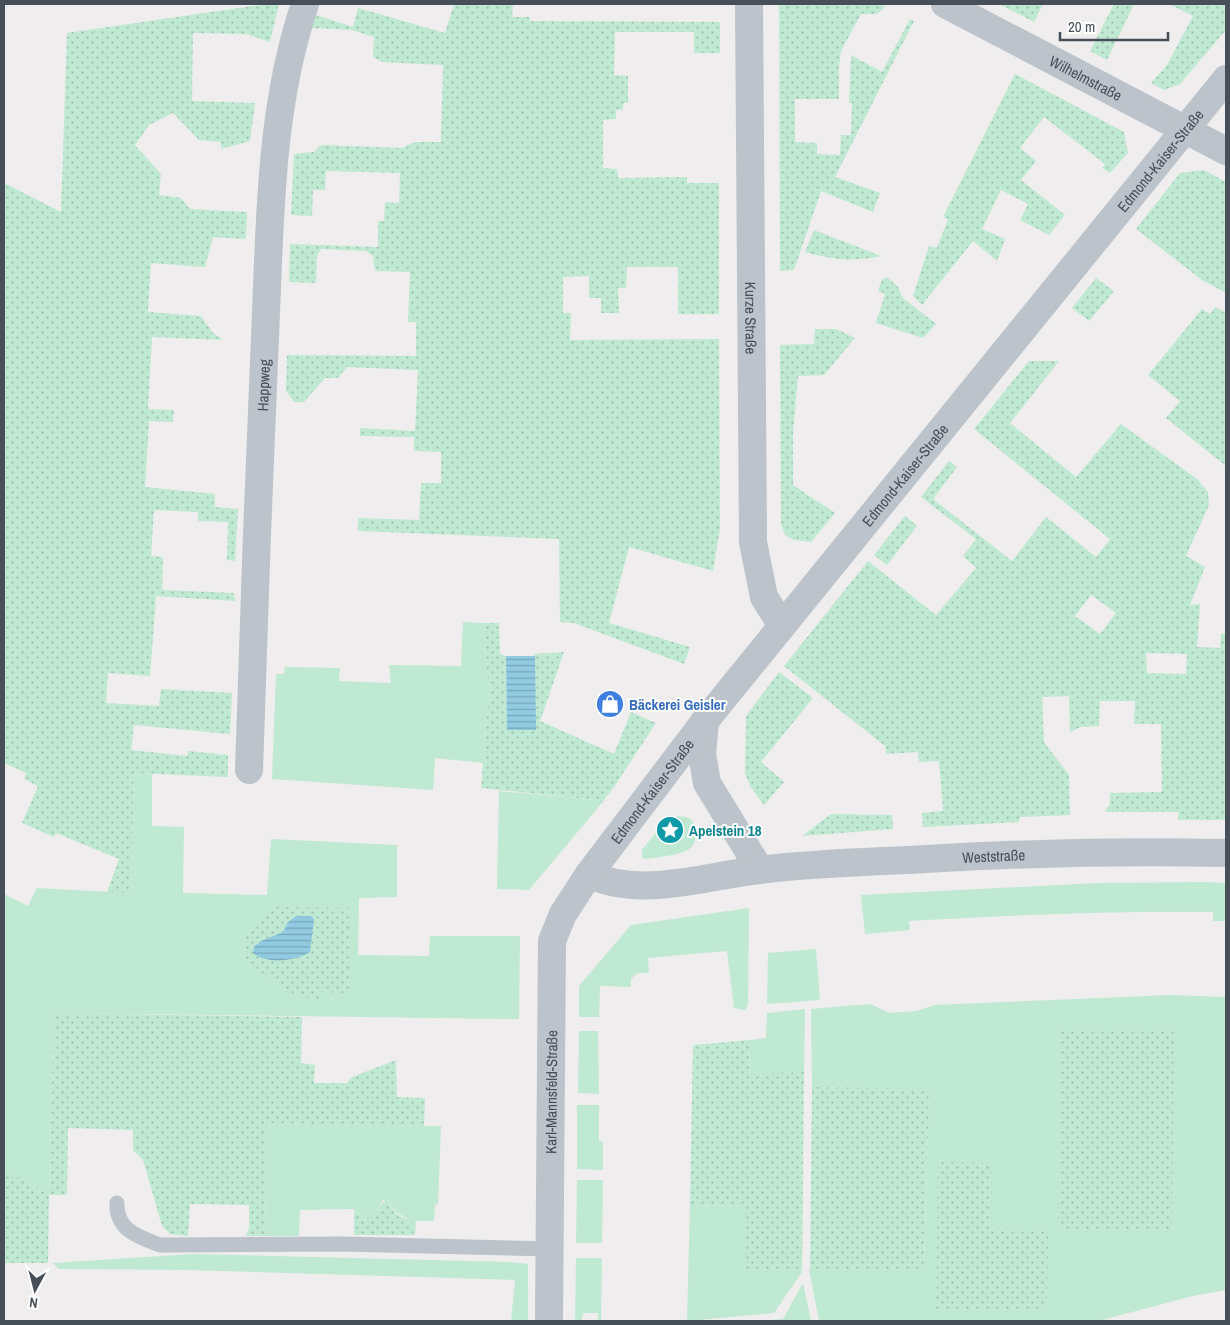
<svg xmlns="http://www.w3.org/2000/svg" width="1230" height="1325" font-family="'Archivo Narrow',sans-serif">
  <defs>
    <pattern id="garden-dots" width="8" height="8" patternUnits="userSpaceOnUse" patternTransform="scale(1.25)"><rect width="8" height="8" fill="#bfe9d2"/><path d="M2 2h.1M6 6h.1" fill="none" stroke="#9dbfad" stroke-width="1.8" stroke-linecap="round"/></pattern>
    <pattern id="water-rules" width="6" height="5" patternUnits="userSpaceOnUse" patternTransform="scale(1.25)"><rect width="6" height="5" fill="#91cae1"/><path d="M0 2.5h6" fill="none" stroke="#78a6b9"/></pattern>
  </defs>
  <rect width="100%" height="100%" fill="#efeded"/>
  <g fill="#bfe9d2">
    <path d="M463,622L483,623L489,691L483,763L435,758L433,790L272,779L276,674H284L285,667L340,668L339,681L391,683L389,665L461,666Z"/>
    <path d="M134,773L152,774V826L184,827L183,893L267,895L271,839L397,845V897L359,898L358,955L429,956L430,936H520L519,1019L54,1013L49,1194L4,1171V894L28,906L37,888L131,893Z"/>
    <path d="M499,791L598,800L601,804L529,890L497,889Z"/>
    <path d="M672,816L686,817L692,820C703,846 689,853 666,856C659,857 650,860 642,858V850L666,820Z"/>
    <path d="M1202,882L1226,883V921H1213V912C1111,911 1010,915 909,921L910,930L865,934L861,895L1098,883Z"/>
    <path d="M749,908L748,1005L745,1010L734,1008L727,951L648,958L649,973H637L631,979V987L600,986L599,1017H579V986L631,925Z"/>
    <path d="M816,949L820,1000L767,1004L768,953Z"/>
    <path d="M1170,995L1226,997V1290L1193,1296L1098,1321H819L809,1269H924L929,1090L812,1087L811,1009L871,1004L889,1013L917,1011L934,1005Z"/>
    <path d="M805,1009L804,1072L749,1075L750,1040L766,1038L767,1013Z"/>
    <path d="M579,1031H598L599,1094L578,1093Z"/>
    <path d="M577,1105H599V1141H603V1170L577,1169Z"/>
    <path d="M267,1123L441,1126L438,1205L435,1204L434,1221H416L415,1235H413C416,1214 395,1220 388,1200H383L379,1208L365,1220L354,1209L300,1210L299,1236H265Z"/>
    <path d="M577,1180H603L602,1243H576Z"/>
    <path d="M746,1205L802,1272L774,1313L687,1321L690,1206Z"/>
    <path d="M192,1254L511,1262L528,1264V1321H511L515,1280L189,1270L59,1269L53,1263Z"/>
    <path d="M576,1258H602L601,1320L598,1321V1313H583L582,1320H575Z"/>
    <path d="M803,1283L811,1321H759L783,1319Z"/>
  </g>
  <g fill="url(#garden-dots)" fill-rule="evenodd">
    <path d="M267,4H279L270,42L246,34L193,33L192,101L255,103L250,141L221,149V142L199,140L173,113L149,125L135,145L161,174L159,195L181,198L190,209L247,212L246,239L213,237L205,267L151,263L148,312L201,316L213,333L223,340L152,337L148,409L174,410L173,422L149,421L145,487L215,494V507L238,509L235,561L227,560L228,522L198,521V512L154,510L151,556L163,557L162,590L234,593L235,601L156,596L150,676L108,673L106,703L159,706L161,689L232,693L230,734L134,725L131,750L187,756L188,751L228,755V777L134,773L131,893L107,892L119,859L56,833L54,837L22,823L38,786L24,779L26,773L4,763V183L61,212L67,33Z"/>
    <path d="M454,4H513L512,17H530V21L720,22V53H694V32H615L614,75L628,76V103H623V110H616V119L603,120V168L617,169L618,178L687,177V183H719V314H678V267H627L626,288H618L619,313H601V298H589V276L563,277V313H571L570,340L719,339L720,529L713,571L629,547L609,623L690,647L684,664L574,623L560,622L559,539L358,531V518L419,520L421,483H441V452L414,451V437L360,436V428L415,431L418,370L347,367L338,378H325L304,402H294L286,391L287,355L416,356V322H408L410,272L375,271L373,256L366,251L321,249L317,256L316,283L289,282L290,244L378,247V221H384L385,202L399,203L400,173L326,171L325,190H313L312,216L291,215L294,154L314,152L321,145L402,148L415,142H441L443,65L382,62L373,57L374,37L352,30L311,28L316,15L353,27L358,8L445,33Z"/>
    <path d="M779,4H880L885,7L877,14H861L841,51L839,67V99H795V142L817,143V154L840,155L841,135H851L852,103H849L851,55L882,72L910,19L914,21L835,177L880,193L873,212L821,191L794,270L780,271Z"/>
    <path d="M999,4H1043L1034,22Z"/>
    <path d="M1114,4H1134L1107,60L1090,51Z"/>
    <path d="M1169,4H1226V30L1180,84L1164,90L1151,83L1167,65L1193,16Z"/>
    <path d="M1015,74L1124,132L1128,153L1110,173L1102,168L1105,164L1044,117L1020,148L1036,161L1021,180L1065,215L1049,235L1020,220L1028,204L1001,190L982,229L1005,239L997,261L973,241L922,305L913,296L929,246L937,248L948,219L943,217Z"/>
    <path d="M1204,170L1226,182V293L1202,280L1136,229L1180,173Z"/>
    <path d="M814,230L881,256C854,262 832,260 805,252Z"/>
    <path d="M888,278L898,287L903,298L936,324L923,338L876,323L885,294L878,291L882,279Z"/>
    <path d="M1096,278L1114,291L1089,321L1072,308Z"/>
    <path d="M1215,307L1226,313V466L1166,418L1180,401L1148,375L1202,309L1210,314Z"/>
    <path d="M815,329H836L855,338L824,375L798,376L793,432V485L835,513L811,542L794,540L785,535L781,524L780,345L814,344Z"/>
    <path d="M1029,361H1059L1010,423L1076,477L1121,424L1197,479L1208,492L1209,505L1186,556L1205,567L1190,605L1200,604L1197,647L1220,648L1221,634H1226V820H1178L1179,812H1105L1110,804V793L1162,792L1161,724H1134L1135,701H1100L1099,726L1081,727L1070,732L1069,696L1042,697L1044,742L1069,775L1070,815L1020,817L1019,822L923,827L922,813L943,811L939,761L919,762L918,752L886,754L885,746L784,666L868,561L936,615L976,568L963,556L976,539L921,497L949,461L957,467L933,499L1012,561L1046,517L1096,557L1110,539L974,429ZM1091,595L1116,613L1100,634L1075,616ZM1146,653L1187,654L1186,674L1147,673Z"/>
    <path d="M905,516L917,526L887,565L874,555Z"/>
    <path d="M483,623H499L500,654L506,656L507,730L535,654L564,652L540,721L614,754L631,712L656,723L614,787L601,804L598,800L481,788L489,691Z"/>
    <path d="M779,672L813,698L761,762L784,782L764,805L750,786L745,773L746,716Z"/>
    <path d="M831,814L892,815L893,829L802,836Z"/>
    <path d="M276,907L350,908L349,993L321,992L319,1000L296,995L246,963C241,931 251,924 276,907Z"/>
    <path d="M54,1013L302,1017L301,1063L315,1065L314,1083H347L352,1077L396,1060L397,1097L425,1098L424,1126L267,1123L265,1236H246L249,1228V1205L190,1204L188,1236L170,1234L162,1226L143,1160L133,1150V1130L68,1128L67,1195H49L48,1263H4V1171L49,1194Z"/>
    <path d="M1060,1029L1174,1030L1172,1231L1058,1229Z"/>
    <path d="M750,1040L749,1074L804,1072L802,1270L745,1271L746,1205L690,1206L693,1045Z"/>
    <path d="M812,1087L929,1089L924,1269H810Z"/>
    <path d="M938,1162L992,1163L991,1228L1048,1230L1047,1310L936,1309Z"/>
    <path d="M386,1199C389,1202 391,1208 395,1212C406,1223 416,1216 413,1235H354V1209L365,1220L379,1208Z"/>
  </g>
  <g fill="url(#water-rules)">
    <path d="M506,656H535L536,730H507Z"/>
    <path d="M296,916H311L314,919L310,952C296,961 267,965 253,953L254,947L261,941L283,932L288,922Z"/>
  </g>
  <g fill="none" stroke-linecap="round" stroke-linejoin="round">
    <path stroke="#bcc3ca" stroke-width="15" d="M117,1203C116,1230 138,1237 160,1245L343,1244L550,1249"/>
    <g stroke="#bcc3ca" stroke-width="28">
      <path id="s1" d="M749,4L753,542L764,597L782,626"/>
      <path id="s2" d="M945,4L1226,151"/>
      <path d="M705,721L702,754L707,783L760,870"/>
      <path id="s3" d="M249,770C253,626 259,481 265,337C270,226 269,110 305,4"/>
      <path id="s4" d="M589,874C638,899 706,876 759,870C814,863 870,862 925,859C1025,853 1126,851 1226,853"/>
      <path id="s5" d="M549,1321L552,941L563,914L589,874L705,721L1226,79"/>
    </g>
  </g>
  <defs>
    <symbol id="shop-disc" viewBox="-11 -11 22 22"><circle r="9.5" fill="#3f7fe0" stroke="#fff"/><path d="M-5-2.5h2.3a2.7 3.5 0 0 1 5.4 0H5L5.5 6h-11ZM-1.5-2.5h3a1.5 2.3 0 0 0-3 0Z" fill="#fff"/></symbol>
    <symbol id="sight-disc" viewBox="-11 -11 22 22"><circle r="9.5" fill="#0f9aa8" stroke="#fff"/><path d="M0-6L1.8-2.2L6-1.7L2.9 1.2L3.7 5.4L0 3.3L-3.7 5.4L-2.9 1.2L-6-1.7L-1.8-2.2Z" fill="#fff"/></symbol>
  </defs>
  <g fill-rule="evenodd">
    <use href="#shop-disc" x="594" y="688" width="32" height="32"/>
    <use href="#sight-disc" x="654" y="814" width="32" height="32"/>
  </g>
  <g text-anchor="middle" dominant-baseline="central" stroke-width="4" stroke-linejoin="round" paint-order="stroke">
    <g font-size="15" fill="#474f58" stroke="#fff">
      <text stroke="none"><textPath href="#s2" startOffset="159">Wilhelmstraße</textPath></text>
      <text stroke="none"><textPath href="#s5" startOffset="1371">Edmond-Kaiser-Straße</textPath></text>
      <text stroke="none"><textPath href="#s1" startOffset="314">Kurze Straße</textPath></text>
      <text stroke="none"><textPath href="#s3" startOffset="385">Happweg</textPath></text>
      <text stroke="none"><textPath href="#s5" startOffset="966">Edmond-Kaiser-Straße</textPath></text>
      <text stroke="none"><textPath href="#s5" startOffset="561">Edmond-Kaiser-Straße</textPath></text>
      <text stroke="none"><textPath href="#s4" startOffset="408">Weststraße</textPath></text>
      <text stroke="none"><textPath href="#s5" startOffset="229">Karl-Mannsfeld-Straße</textPath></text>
    </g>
    <g font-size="15" font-weight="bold" fill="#366cbe" stroke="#fff" text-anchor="start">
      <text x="629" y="704">Bäckerei Geisler</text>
    </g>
    <g font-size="15" font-weight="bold" fill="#0d838f" stroke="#fff" text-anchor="start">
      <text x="689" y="830">Apelstein 18</text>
    </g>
  </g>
  <rect width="1230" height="1325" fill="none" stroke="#474f58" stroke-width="10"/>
  <g transform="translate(35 1290) rotate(187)" stroke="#ffffff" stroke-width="4" paint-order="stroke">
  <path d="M0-4L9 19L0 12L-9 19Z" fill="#474f58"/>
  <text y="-8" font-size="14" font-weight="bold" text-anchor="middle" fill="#474f58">N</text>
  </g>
  <path d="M1060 32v8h108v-8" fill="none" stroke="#474f58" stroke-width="2.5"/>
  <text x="1068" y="32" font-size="15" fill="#474f58" stroke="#ffffff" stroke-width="4" paint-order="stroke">20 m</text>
</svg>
